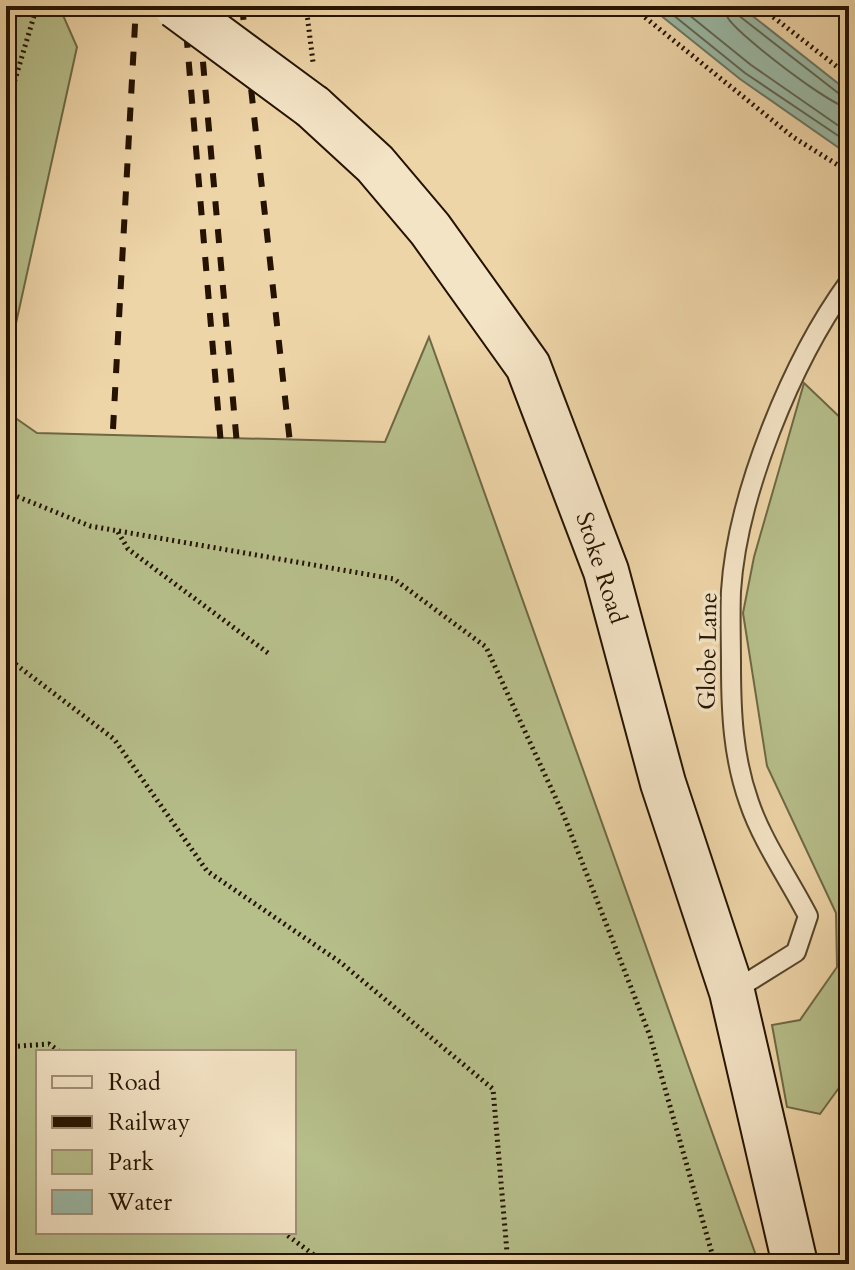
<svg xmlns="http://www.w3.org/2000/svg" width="855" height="1270" font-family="Cardo,serif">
  <rect width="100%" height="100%" fill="#eed5a8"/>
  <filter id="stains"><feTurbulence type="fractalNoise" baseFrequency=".0025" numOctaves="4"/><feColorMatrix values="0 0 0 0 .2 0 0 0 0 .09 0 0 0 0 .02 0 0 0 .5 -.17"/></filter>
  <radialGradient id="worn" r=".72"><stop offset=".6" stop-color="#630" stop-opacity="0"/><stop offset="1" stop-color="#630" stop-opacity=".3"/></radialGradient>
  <g fill="#b6be8a" stroke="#6e6845" stroke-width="2" fill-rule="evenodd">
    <path d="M6,6H59L77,47L7,364L14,417L37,433L385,442L429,337L759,1264H6ZM38,1052H294V1232H38Z"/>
    <path d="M804,383L849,426V1074L820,1114L787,1107L772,1025L800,1020L837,967L836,913L767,766L743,613L754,557Z"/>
  </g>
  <path fill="#9ab9a6" stroke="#6b7764" stroke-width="2" d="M649,6H740L849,92V151L842,150L740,79Z"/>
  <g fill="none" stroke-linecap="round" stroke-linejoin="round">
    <g stroke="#606653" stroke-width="2">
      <path d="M662,6L745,73L849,143"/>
      <path d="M678,6L751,65L849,133"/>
      <path d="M725,6C726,11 725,13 728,18C738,35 832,107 849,108"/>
      <path d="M735,6L738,15L842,96L849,98"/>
    </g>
    <defs>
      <path id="lane" d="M732,992L796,952L808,916C789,879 762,841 749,802C733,757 731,712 731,665C731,640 730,616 731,591C737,495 792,360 849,282"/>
      <path id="secondary" d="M313,107L375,164L430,229L528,366L606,571L663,783L732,992L795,1264"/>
    </defs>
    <use href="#lane" stroke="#57442a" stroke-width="22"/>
    <use href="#secondary" stroke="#251300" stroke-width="48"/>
    <g stroke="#251300" stroke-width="5" stroke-dasharray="2 4" stroke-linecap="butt">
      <path d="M306,6L313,62"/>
      <path d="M631,6L793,137L849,172"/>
      <path d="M759,6L849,76"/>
      <path d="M6,110L37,6"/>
      <path d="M6,492L90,526L394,579L486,647L564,816L650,1036L715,1264"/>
      <path d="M118,532L128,549L268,653"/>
      <path d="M6,535V604"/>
      <path d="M6,657L114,739L207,871L340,962L493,1089L508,1264"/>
      <path d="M6,1047L49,1044L60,1052"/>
      <path d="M283,1232L326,1264"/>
      <path d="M6,1253L11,1264"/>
    </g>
    <use href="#lane" stroke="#f4e4c6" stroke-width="18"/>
    <use href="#secondary" stroke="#f4e4c6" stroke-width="44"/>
    <g stroke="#251300" stroke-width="6" stroke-dasharray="14 14" stroke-linecap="butt">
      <path d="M184,6L221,445"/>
      <path d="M198,6L237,445"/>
      <path d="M242,6L290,443"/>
      <path d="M113,429L136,6"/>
    </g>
    <defs>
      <path id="secondary-bridge" d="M176,6L313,107"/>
    </defs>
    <use href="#secondary-bridge" stroke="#251300" stroke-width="48" stroke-linecap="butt"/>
    <use href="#secondary-bridge" stroke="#f4e4c6" stroke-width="44"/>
  </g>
  <g text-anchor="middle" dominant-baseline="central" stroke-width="7" stroke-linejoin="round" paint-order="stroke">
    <g font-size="24" fill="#251300" stroke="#f4e4c6">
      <text transform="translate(601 568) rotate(72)">Stoke Road</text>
      <text transform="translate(708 651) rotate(-89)">Globe Lane</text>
    </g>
  </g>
  <rect width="855" height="1270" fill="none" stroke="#eed5a8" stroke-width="32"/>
  <rect x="8" y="8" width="839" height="1254" fill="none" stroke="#251300" stroke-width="4"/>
  <rect x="16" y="16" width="823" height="1238" fill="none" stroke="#251300" stroke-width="2"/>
  <rect x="36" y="1050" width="260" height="184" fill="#f4e4c6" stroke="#a19077" stroke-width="2"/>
  <rect x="52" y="1076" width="40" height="12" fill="#f4e4c6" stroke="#a19077" stroke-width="2"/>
  <text x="108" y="1090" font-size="24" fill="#251300">Road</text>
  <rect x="52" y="1116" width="40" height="12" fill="#251300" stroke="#a19077" stroke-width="2"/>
  <text x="108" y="1130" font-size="24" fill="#251300">Railway</text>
  <rect x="52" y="1150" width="40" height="24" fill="#b6be8a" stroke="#a19077" stroke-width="2"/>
  <text x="108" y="1170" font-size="24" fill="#251300">Park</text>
  <rect x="52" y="1190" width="40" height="24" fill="#9ab9a6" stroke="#a19077" stroke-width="2"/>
  <text x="108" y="1210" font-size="24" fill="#251300">Water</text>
  <rect width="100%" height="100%" filter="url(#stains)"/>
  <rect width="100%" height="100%" fill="url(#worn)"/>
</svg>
